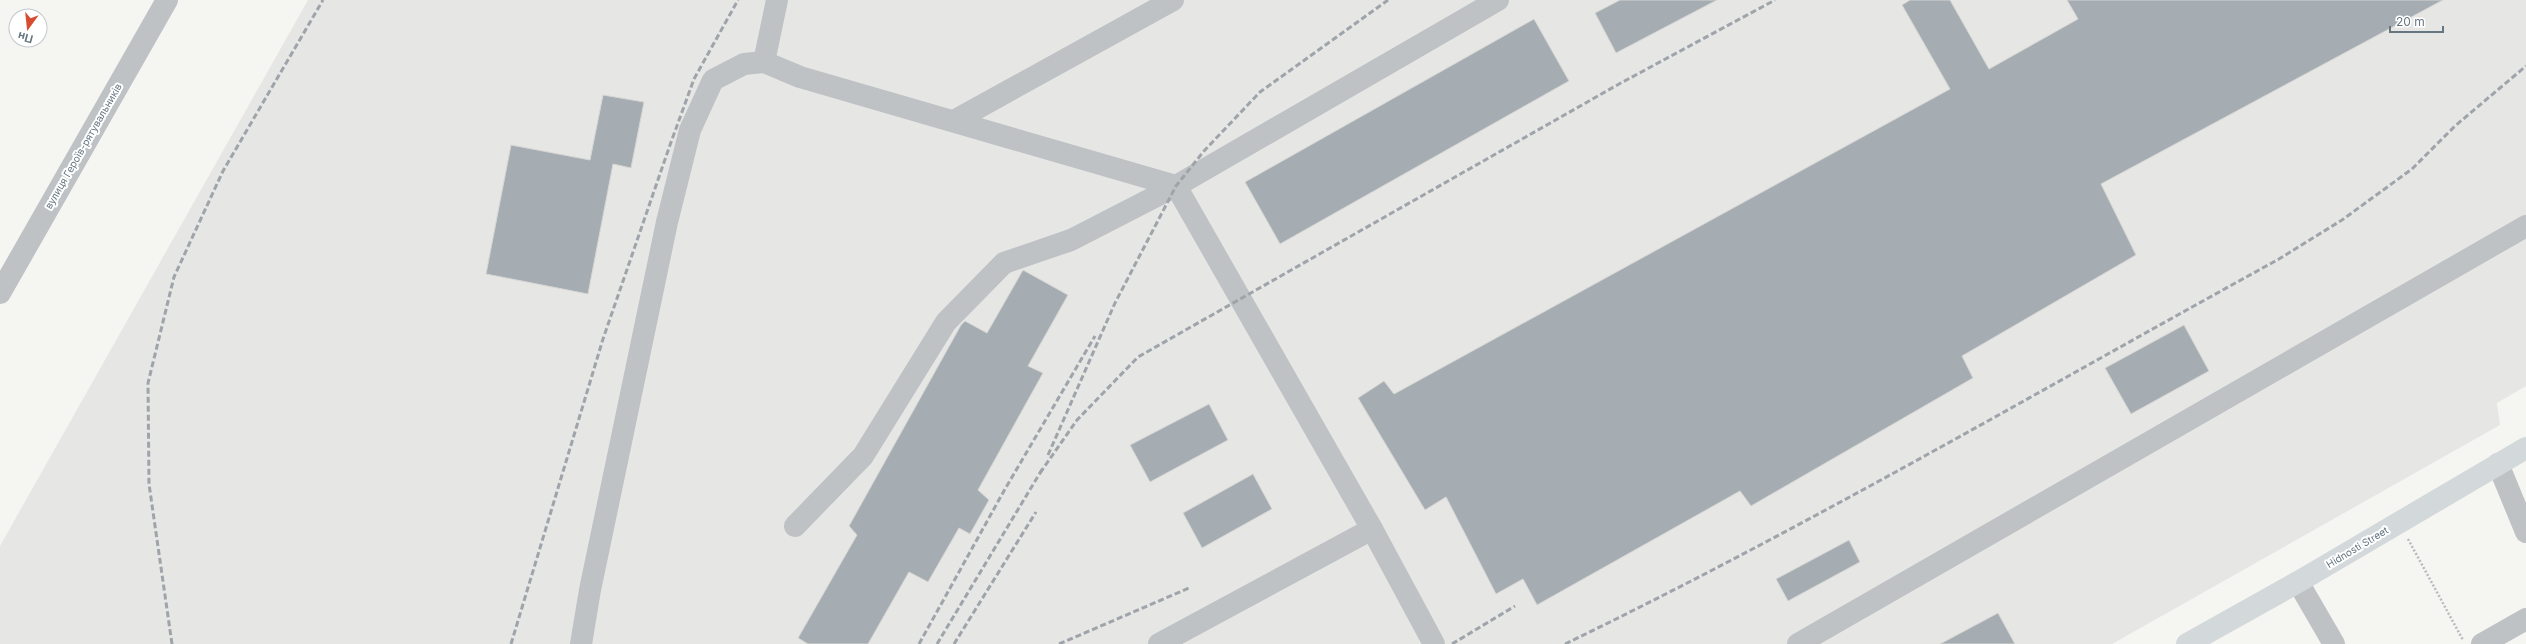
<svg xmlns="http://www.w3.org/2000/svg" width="2526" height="644" font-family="Inter,sans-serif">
  <rect width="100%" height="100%" fill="#f5f5f2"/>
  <path fill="#e6e6e5" d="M308,0H2526V386L2497,403L2500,425L2112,644H0V546Z"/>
  <g fill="#a6adb2" stroke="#d6d6d4">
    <path d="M1620,0H1717L1616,53L1595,13Z"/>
    <path d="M1910,0H1950L1989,69L2078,19L2067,0H2443L2101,184L2136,255L1962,356L1973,378L1751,506L1740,491L1537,605L1523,579L1496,594L1446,497L1425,510L1358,398L1384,381L1394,394L1950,89L1902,5Z"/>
    <path d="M1534,19L1569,81L1280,244L1245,182Z"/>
    <path d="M603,95L644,102L631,168L613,164L588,294L486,274L511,145L590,160Z"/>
    <path d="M1023,270L1068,295L1028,366L1043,373L978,490L989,500L970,534L959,528L928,582L909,572L868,644H808L798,638L857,535L849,526L961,325L965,321L987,333Z"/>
    <path d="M2184,325L2209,371L2131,414L2105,368Z"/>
    <path d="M1209,404L1228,440L1150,482L1130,445Z"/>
    <path d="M1253,474L1272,509L1202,548L1183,513Z"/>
    <path d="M1849,540L1860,562L1788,601L1776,579Z"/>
    <path d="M1998,613L2015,644H1940Z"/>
  </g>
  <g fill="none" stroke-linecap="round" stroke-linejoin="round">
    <path stroke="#b8bbbd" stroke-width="2.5" stroke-dasharray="2 2" stroke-linecap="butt" d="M2408,539L2463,640"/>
    <g stroke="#bec2c5" stroke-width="22">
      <path d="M764,62L777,0"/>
      <path d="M954,121L1173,0"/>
      <path d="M0,293L167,0"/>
      <path d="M2498,464L2526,532"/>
      <path d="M795,526L863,456L946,322L1004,263L1071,240L1176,186L1498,0"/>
      <path d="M2298,582L2334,644"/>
      <path d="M581,644L590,590L667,222L690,130L713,80L744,64L764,62L800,77L1176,186L1372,529L1434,644"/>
      <path d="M1159,644L1372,529"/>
      <path d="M1798,644L2526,226"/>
      <path d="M2482,644L2526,619"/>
    </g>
    <path stroke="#d3d8db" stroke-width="22" d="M2187,644L2298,582L2526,448"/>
    <g stroke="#9ea4a9" stroke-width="3" stroke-dasharray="6 3" stroke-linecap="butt">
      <path d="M1048,455L1115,303L1176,186L1204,151L1260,92L1388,0"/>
      <path d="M1040,473L1077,420L1138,357L1619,84L1775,0"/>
      <path d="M172,644L149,484L148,383L174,277L223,171L323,0"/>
      <path d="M511,644L603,339L670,145L694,79L738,0"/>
      <path d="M919,644L1005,489L1095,336"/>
      <path d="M937,644L1043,468"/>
      <path d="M954,644L1036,512"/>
      <path d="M1059,644L1189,588"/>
      <path d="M1452,644L1515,606"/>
      <path d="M1565,644C1809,526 2042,389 2279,259L2342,220L2412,169L2455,126L2526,66"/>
    </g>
  </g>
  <g text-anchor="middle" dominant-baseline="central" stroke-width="4" stroke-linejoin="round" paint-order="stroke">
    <g font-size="10" fill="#667681" stroke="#fff">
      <text transform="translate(83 146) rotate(-60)">вулиця Героїв-рятувальників</text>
      <text transform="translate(2357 547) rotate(-31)">Hidnosti Street</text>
    </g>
  </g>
  <g transform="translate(28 28) rotate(195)"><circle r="19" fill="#ffffff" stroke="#c2c8cd"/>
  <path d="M0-3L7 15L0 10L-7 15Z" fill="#d74c2f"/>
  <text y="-6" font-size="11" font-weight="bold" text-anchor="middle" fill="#667681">Пн</text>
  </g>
  <path d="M2390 26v6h53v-6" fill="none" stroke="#667681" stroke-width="2"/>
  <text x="2396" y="26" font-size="12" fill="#667681" stroke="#ffffff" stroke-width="3" paint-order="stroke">20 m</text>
</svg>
